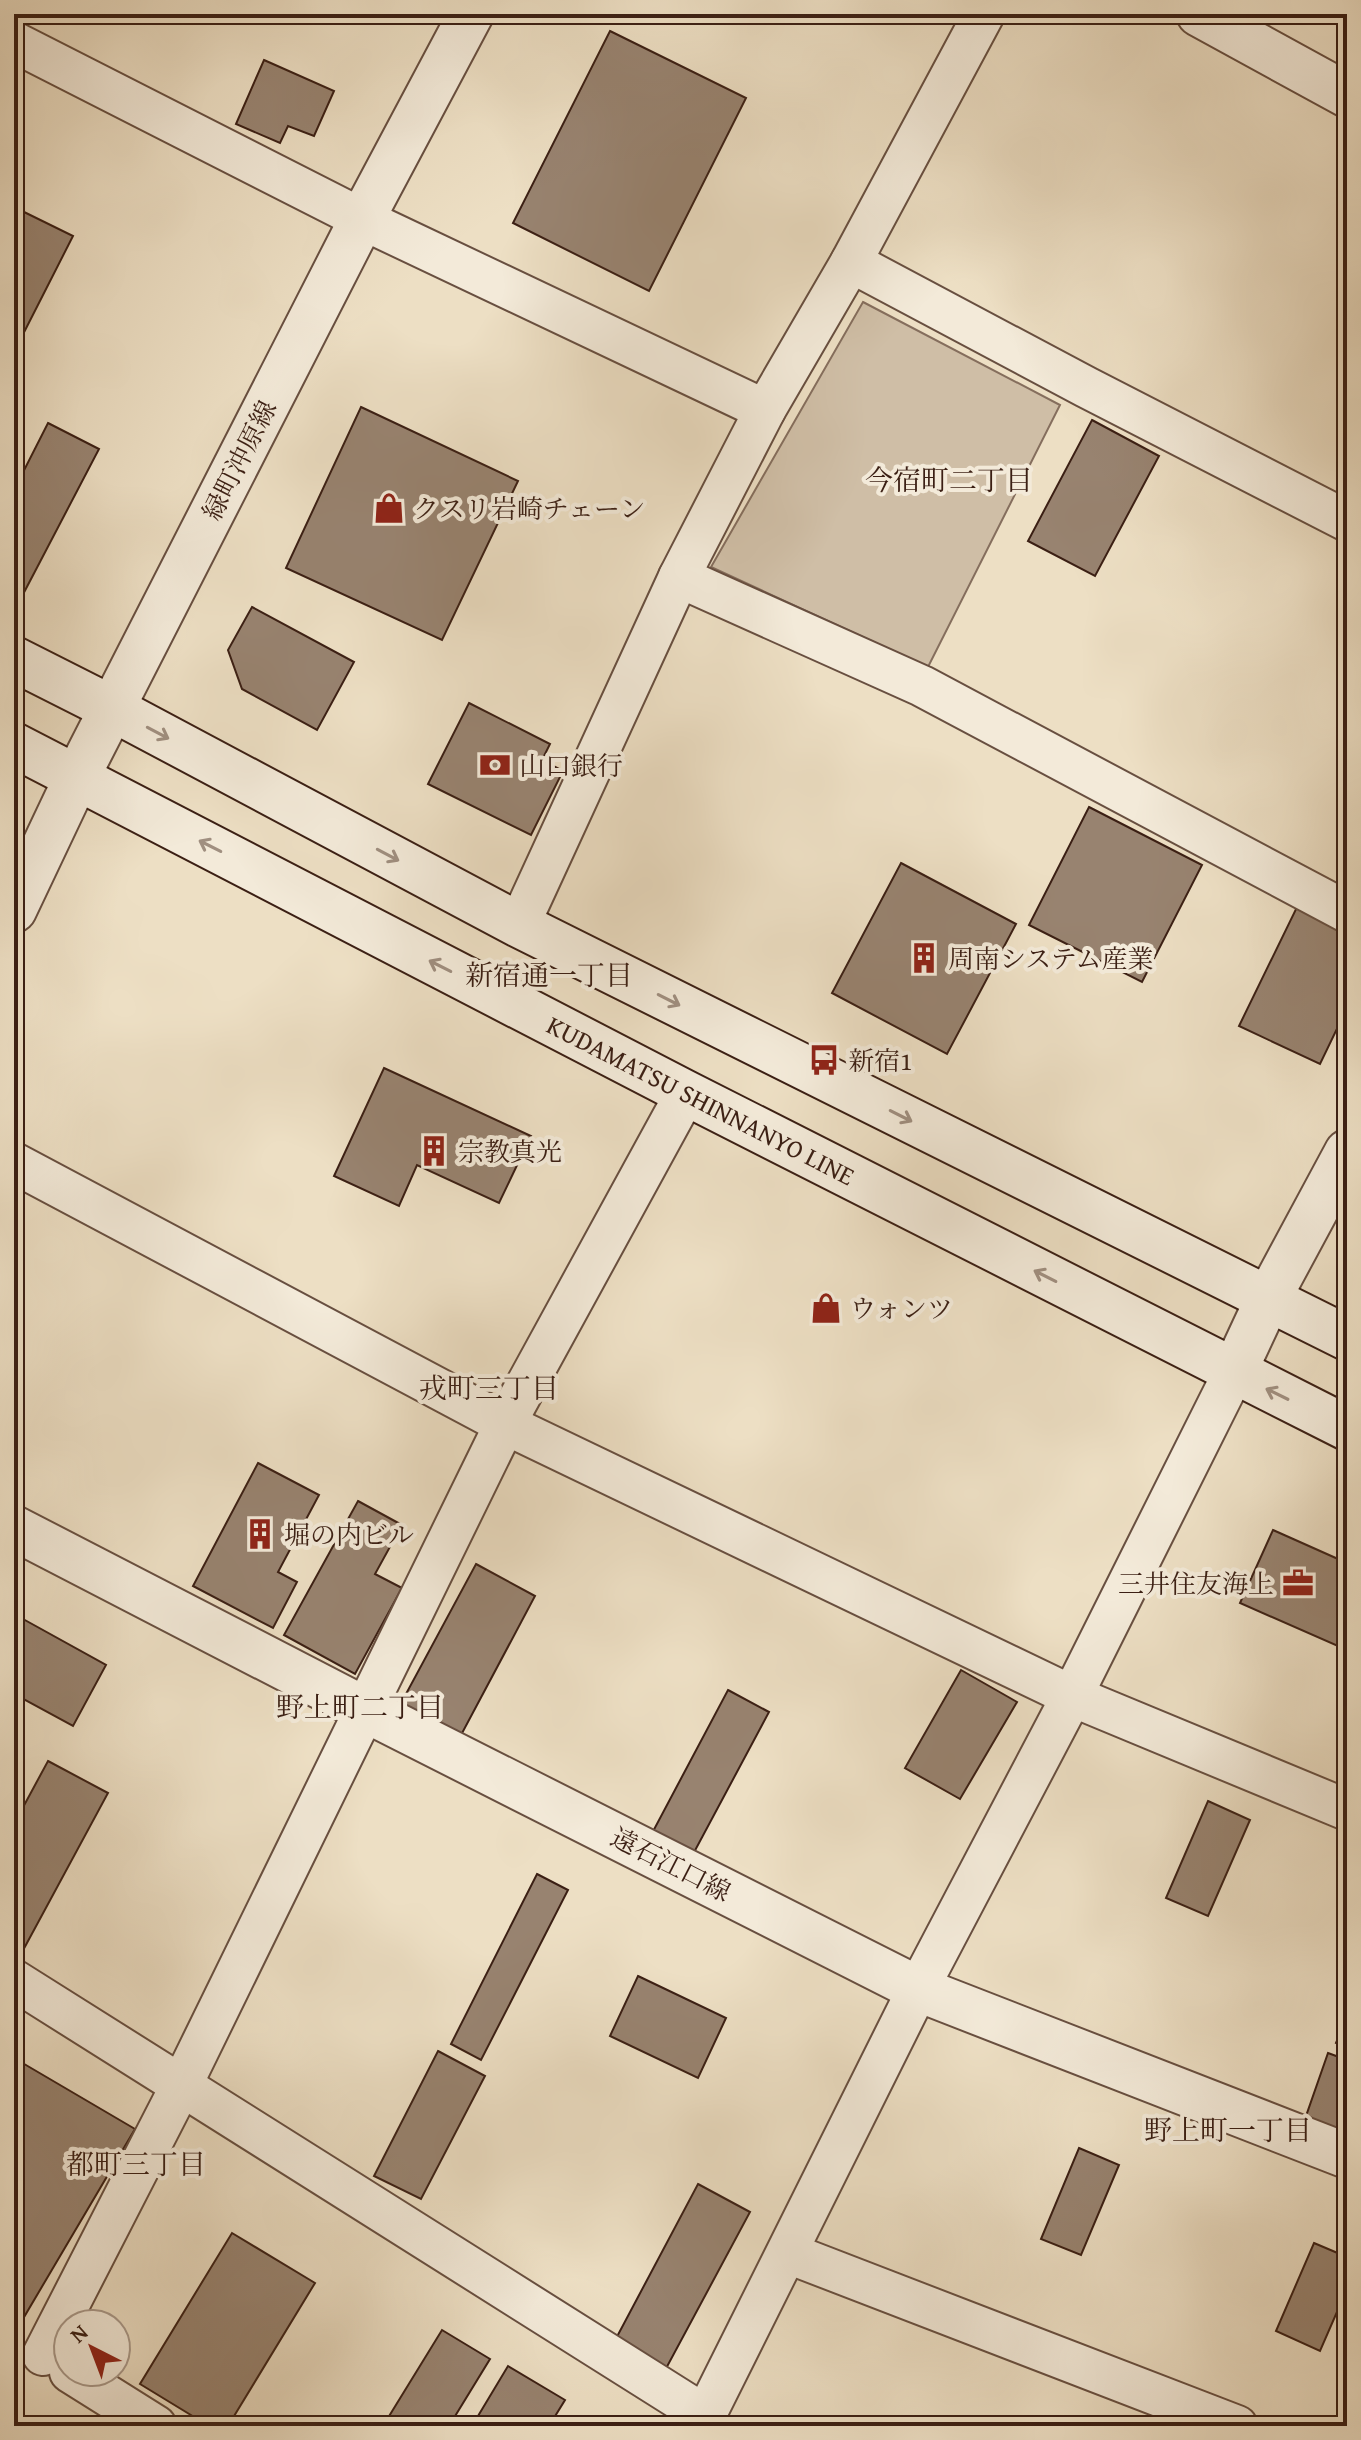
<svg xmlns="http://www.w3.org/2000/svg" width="1361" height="2440" font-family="'Gentium Book Plus','Noto Serif JP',serif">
  <rect width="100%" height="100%" fill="#eddfc4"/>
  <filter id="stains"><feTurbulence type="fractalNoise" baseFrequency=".0025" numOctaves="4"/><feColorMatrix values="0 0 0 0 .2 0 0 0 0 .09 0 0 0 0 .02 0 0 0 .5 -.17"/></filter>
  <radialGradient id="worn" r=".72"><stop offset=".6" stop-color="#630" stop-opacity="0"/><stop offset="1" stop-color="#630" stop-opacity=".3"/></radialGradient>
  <path fill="#cfbea6" stroke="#856e5d" stroke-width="2" d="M863,302L1060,405L928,667L711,567Z"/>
  <g fill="#988370" stroke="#3b1f14" stroke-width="2">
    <path d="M1318,14H1347V28Z"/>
    <path d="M610,31L746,98L649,291L513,223Z"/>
    <path d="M264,60L334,91L314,136L288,126L280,143L236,124Z"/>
    <path d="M20,210L73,236L14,352V222Z"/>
    <path d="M361,407L518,481L442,640L286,568Z"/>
    <path d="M1092,420L1159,456L1095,576L1028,541Z"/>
    <path d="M48,423L99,449L19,602L14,599V490Z"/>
    <path d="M252,607L354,662L317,730L242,689L228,650Z"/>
    <path d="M469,703L550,744L542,760L563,771L531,835L428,784Z"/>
    <path d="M1089,807L1202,865L1142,982L1029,925Z"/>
    <path d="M901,863L1016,924L947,1054L832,993Z"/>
    <path d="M1298,905L1347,928V1008L1320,1064L1239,1026Z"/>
    <path d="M384,1068L531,1136L499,1203L417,1165L399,1206L334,1176Z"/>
    <path d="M258,1463L319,1495L278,1572L297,1582L273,1628L193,1586Z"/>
    <path d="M358,1501L402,1525L375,1574L402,1588L355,1674L284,1635Z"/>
    <path d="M1273,1530L1347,1563V1650L1240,1603Z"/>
    <path d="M476,1564L535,1596L460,1737L400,1705Z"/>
    <path d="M14,1614L106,1665L73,1726L14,1694Z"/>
    <path d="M961,1670L1017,1702L960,1799L905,1768Z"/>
    <path d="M728,1690L769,1712L691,1858L650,1837Z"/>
    <path d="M48,1761L108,1793L14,1967V1824Z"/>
    <path d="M1208,1801L1250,1820L1208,1916L1166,1898Z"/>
    <path d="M537,1874L568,1890L481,2060L451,2044Z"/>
    <path d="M638,1976L726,2018L698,2078L610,2036Z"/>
    <path d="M1347,2017V2047L1336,2043Z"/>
    <path d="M438,2051L485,2076L421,2199L374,2176Z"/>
    <path d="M1328,2053L1347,2060V2134L1305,2119Z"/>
    <path d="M14,2058L135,2129L17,2329L14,2327Z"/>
    <path d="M1079,2148L1119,2165L1081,2255L1041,2239Z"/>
    <path d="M698,2184L750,2212L655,2389L603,2363Z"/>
    <path d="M232,2233L315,2283L228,2426H209L140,2384Z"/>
    <path d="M1314,2243L1347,2257V2289L1320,2351L1276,2331Z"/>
    <path d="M442,2330L490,2359L449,2426H383Z"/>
    <path d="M508,2366L565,2400L549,2426H472Z"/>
  </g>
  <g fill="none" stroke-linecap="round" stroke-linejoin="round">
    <defs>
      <g id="minor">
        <path d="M14,42L362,219L765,410"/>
        <path d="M851,262L1086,387L1347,521"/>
        <path d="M679,577L922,686L1347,912"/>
        <path d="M519,925L679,577L765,410L851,262L984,14"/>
        <path d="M14,1163L505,1424L1072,1696L1347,1810"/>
        <path d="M14,1980L706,2416"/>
        <path d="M788,2253L1237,2426"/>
        <path d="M43,2355L182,2084L505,1424L686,1093"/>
        <path d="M70,2372L156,2426"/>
        <path d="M700,2426L918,1989L1072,1696L1234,1372"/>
      </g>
      <g id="tertiary">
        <path d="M1199,14L1347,95"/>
        <path d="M14,910L77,777L362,219L471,14"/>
        <path d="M1234,1372L1268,1299L1347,1152"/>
        <path d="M14,1528L366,1710L918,1989L1347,2156"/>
      </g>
      <g id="secondary">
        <path d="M14,659L113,709L519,925L1347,1338"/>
        <path d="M14,745L686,1093L1347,1428"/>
      </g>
    </defs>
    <use href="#minor" stroke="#684f40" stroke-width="44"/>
    <use href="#tertiary" stroke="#684f40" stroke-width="48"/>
    <use href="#secondary" stroke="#3b1f14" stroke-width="48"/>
    <use href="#minor" stroke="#f3ead9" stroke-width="40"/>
    <use href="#tertiary" stroke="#f3ead9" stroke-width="44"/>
    <use href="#secondary" stroke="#f3ead9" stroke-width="44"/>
  </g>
  <defs><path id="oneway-shaft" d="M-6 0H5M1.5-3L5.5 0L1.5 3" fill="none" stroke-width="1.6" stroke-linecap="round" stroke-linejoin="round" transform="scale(2)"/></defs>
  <g stroke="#a08f80">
    <use href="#oneway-shaft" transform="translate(158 733) rotate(28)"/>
    <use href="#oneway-shaft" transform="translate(210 846) rotate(-153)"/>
    <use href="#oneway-shaft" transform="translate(388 855) rotate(28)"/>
    <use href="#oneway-shaft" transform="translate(440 966) rotate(-153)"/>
    <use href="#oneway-shaft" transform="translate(669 1000) rotate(27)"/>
    <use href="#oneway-shaft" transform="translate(901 1116) rotate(27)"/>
    <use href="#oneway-shaft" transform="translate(1045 1276) rotate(-153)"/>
    <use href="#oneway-shaft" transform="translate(1277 1394) rotate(-154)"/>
  </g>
  <defs>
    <symbol id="shop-bare" viewBox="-9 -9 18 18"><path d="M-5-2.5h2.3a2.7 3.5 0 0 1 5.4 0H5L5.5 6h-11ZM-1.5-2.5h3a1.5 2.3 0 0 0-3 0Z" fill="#8f2418" stroke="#f3ead9" stroke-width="2.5" paint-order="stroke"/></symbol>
    <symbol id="bank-bare" viewBox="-9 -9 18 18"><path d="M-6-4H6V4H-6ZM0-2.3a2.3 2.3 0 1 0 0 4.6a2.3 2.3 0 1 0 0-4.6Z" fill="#8f2418" stroke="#f3ead9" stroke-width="2.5" paint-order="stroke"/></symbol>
    <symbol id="building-bare" viewBox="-9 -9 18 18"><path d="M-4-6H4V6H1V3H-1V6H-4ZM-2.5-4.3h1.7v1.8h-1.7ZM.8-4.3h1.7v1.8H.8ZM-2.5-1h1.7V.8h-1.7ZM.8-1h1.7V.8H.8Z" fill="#8f2418" stroke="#f3ead9" stroke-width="2.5" paint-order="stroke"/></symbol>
    <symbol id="bus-bare" viewBox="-9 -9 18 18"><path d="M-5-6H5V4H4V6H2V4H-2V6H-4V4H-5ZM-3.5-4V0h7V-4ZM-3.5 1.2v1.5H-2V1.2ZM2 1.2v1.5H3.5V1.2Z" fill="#8f2418" stroke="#f3ead9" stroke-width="2.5" paint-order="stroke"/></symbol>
    <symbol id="office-bare" viewBox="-9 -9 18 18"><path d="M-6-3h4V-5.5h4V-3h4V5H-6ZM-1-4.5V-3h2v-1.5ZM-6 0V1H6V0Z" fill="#8f2418" stroke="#f3ead9" stroke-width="2.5" paint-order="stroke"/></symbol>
  </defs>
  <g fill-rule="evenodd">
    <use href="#shop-bare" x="367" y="486" width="44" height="44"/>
    <use href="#bank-bare" x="473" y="743" width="44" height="44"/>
    <use href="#building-bare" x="902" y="936" width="44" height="44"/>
    <use href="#bus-bare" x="802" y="1038" width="44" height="44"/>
    <use href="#building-bare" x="412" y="1129" width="44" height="44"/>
    <use href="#shop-bare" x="804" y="1286" width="44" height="44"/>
    <use href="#building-bare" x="238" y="1512" width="44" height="44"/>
    <use href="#office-bare" x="1276" y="1561" width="44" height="44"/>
  </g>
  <g text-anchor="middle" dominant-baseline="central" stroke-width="8" stroke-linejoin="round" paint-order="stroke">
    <g font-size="26" fill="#3b1f14" stroke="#f3ead9">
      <text transform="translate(239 460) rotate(-63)">緑町沖原線</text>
      <text transform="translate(701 1100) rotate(27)">KUDAMATSU SHINNANYO LINE</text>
      <text transform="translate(671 1864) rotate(27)">遠石江口線</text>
    </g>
    <g font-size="26" fill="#3b1f14" stroke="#f3ead9" text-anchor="start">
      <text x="413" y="508">クスリ岩崎チェーン</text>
      <text x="519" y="765">山口銀行</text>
      <text x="948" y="958">周南システム産業</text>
      <text x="848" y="1060">新宿1</text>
      <text x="458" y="1151">宗教真光</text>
      <text x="850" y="1308">ウォンツ</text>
      <text x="284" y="1534">堀の内ビル</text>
      <text x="1274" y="1583" text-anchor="end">三井住友海上</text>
    </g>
    <g font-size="28" fill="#3b1f14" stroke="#f3ead9">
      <text x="949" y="479">今宿町二丁目</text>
      <text x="549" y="974">新宿通一丁目</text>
      <text x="489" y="1387">戎町三丁目</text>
      <text x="360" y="1706">野上町二丁目</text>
      <text x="1228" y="2129">野上町一丁目</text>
      <text x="136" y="2163">都町三丁目</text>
    </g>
  </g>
  <rect width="1361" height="2440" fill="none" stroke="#eddfc4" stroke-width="48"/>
  <rect x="16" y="16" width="1329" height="2408" fill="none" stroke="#3b1f14" stroke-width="4"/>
  <rect x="24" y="24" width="1313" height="2392" fill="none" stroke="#3b1f14" stroke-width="2"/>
  <g transform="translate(92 2348) rotate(318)"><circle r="38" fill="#f3ead9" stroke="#a9998a" stroke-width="2"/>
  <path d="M0-6L14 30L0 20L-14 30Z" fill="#8f2418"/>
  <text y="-12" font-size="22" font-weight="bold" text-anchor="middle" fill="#3b1f14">N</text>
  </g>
  <rect width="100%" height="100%" filter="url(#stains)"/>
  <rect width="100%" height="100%" fill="url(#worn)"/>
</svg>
